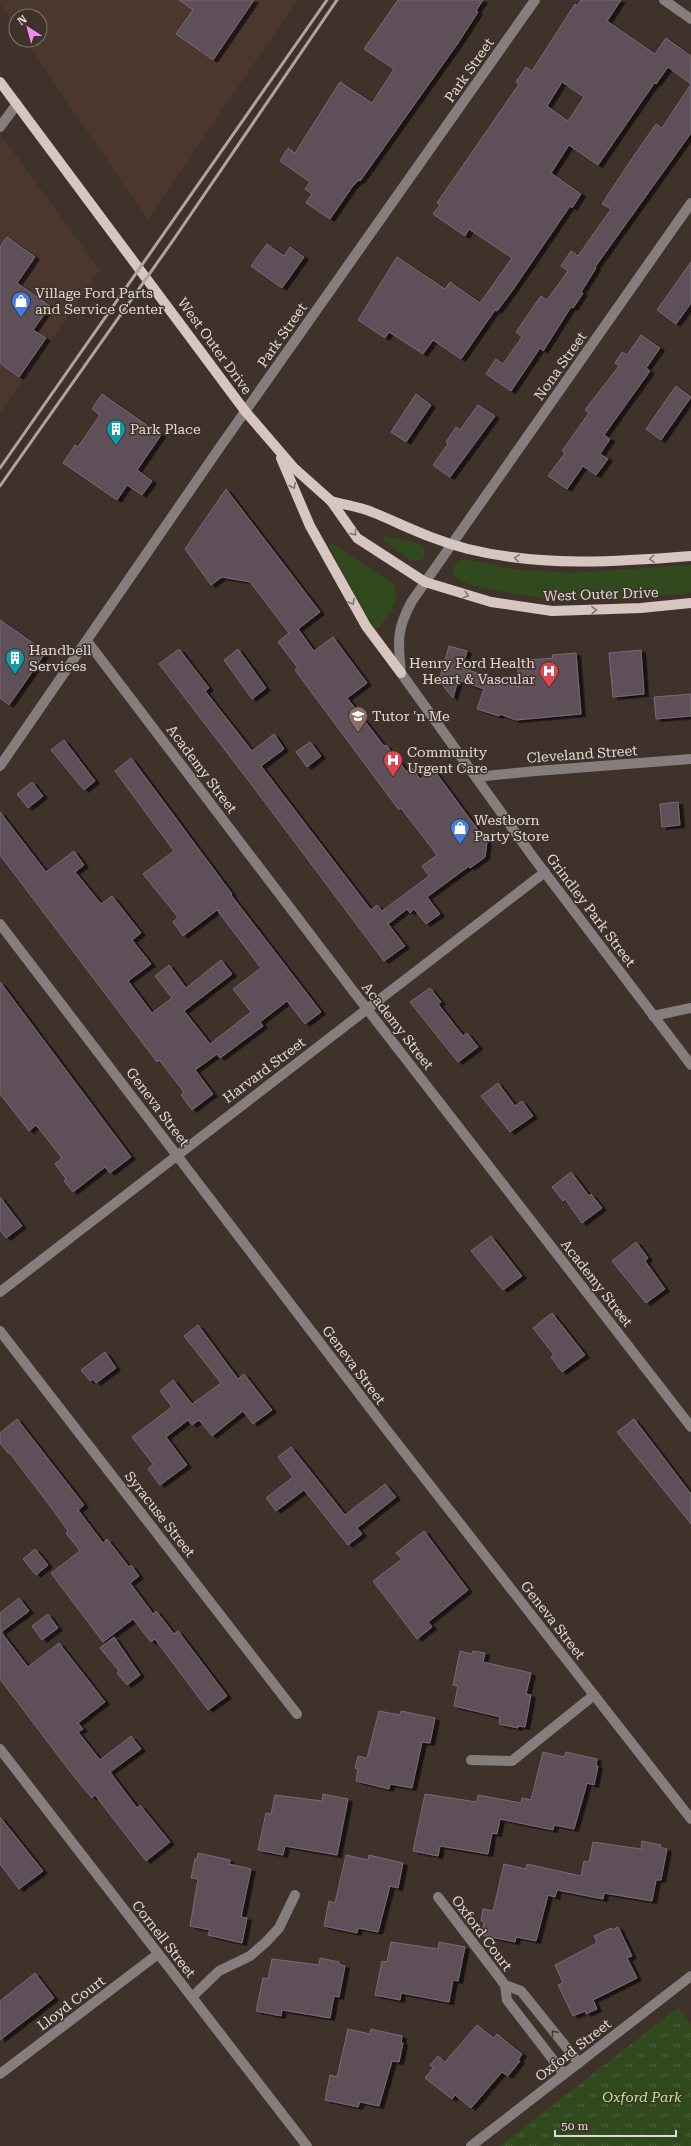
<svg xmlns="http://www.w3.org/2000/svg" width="691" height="2146" font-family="'Roboto Serif',serif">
  <defs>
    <pattern id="park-tufts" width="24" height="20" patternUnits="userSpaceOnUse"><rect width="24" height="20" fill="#314a1d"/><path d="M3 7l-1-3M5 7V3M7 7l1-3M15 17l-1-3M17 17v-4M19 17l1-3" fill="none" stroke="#4f643d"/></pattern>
    <filter id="shadow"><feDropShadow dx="4.5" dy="2.5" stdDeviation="0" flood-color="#0009"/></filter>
  </defs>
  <rect width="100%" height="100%" fill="#3f322b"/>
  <g fill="#4b372d">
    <path d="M0,0H297L148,220L25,40H40V16H16V27L0,4Z"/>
    <path d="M0,134L100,270L0,413Z"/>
  </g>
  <g fill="#314a1d">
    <path d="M383,535L419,544L424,548V557L420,561H412L383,540Z"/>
    <path d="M330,542L394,584C401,600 387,617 378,629C370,628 336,558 329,546Z"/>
    <path d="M464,559L519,570L571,573L691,565V593C621,599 554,605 486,588C475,585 460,584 453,574L455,564L458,561Z"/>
  </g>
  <path fill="url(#park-tufts)" d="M678,2008L691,2024V2146H500Z"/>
  <g fill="#5f5058" stroke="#796a73" fill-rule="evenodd" filter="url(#shadow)">
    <path d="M179,0H254L213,60L176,34L193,10Z"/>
    <path d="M398,0H483L476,11L478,12L458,43L360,181L359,180L352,187L330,219L306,203L312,194L305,189L310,182L280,161L288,148L295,153L340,82L372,103L394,69L364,49Z"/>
    <path d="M581,0H621L607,21L655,54L666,38L691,56V84L668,67L656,84L655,82L598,165L569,145L551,173L581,194L572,208L570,206L512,291L497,311L495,310L461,359L433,340L423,354L389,332L385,338L358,320L397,257L445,289L450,282L480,303L512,258L469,229L465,236L433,214L440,205L437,203L519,84L516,82L526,67L532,71L575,4L577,6ZM562,82L584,97L568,121L547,106Z"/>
    <path d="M691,84V133L595,267L596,268L581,292L583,293L573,308L571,307L543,351L540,348L511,391L486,374L496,359L503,364L522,337L516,332L527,316L541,296L547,300L568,271L561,266L571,251L578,256L611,209L602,204L627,166L656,124L662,128Z"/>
    <path d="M7,237L35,257L17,283L50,306L33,330L46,338L19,377L0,363V247Z"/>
    <path d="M267,244L284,256L290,247L304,257L282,288L251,266Z"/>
    <path d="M691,262V303L676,324L657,310Z"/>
    <path d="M641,335L660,348L646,368L650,371L604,435L610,439L600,454L608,459L596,475L583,466L567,489L548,476L565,453L562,451L589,413L585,410L619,366L615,363L622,352L627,355Z"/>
    <path d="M676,386L691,397L661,440L646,429Z"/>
    <path d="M102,394L161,435L137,470L152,481L142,495L127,485L117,500L63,463L75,445L78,447L100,415L92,409Z"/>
    <path d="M416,394L431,405L406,442L391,432Z"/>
    <path d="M478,405L495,416L450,477L433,465L448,444L446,442L456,427L460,430Z"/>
    <path d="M226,489L320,612L298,629L314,651L333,637L367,683L347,698L384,746L386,745L407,772L412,768L420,779L433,769L487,842L485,857L470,868L469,866L427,897L440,914L426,924L414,909L410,913L407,909L388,924L405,946L384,961L248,780L159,664L179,649L209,688L205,691L252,751L274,734L284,749L261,766L371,910L377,905L382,911L429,876L422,866L437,855L401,808L399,810L295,670L298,668L278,642L289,633L250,582L222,577L211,585L185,549Z"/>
    <path d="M0,620L46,652L9,705L0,698Z"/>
    <path d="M449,646L467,651L462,668L519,687L517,661L553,658L552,655L576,653L581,714L516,720L500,714L499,716L477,709L484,689L458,680L453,698L439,681Z"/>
    <path d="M238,649L266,688L252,699L224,660Z"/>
    <path d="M641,650L644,694L613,697L609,653Z"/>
    <path d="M691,694V716L656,719L654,697Z"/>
    <path d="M64,740L95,781L84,790L51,750Z"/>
    <path d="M310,742L321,756L307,767L296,752Z"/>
    <path d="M131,758L232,894L231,895L321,1012L305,1024L287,1001L260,1022L263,1026L220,1058L217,1054L195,1070L213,1094L192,1110L181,1095L184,1092L159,1060L157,1062L0,855V812L46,872L74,851L84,865L75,872L101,904L112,896L141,933L132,940L151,964L128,981L152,1013L172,998L155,976L169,965L186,988L221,960L232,974L184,1011L210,1044L251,1012L233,989L261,968L217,910L183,936L173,922L178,917L143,874L174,851L115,771Z"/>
    <path d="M32,782L43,796L28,808L17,794Z"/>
    <path d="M678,802L680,825L662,827L660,804Z"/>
    <path d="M0,982L131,1157L110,1173L105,1167L73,1192L64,1181L66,1179L55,1164L62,1158L36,1125L29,1131L0,1094Z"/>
    <path d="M430,988L441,1002L438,1004L463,1036L467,1033L478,1047L458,1062L410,1002Z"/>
    <path d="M498,1083L515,1106L522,1101L533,1116L510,1132L481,1096Z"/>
    <path d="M571,1172L589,1196L591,1194L602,1208L582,1223L565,1199L563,1201L552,1187Z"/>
    <path d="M0,1197L22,1226L6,1238L0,1230Z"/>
    <path d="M491,1236L522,1276L503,1290L471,1251Z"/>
    <path d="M636,1242L648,1258L645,1261L665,1289L646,1303L612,1261Z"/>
    <path d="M552,1313L585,1355L562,1372L551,1357L554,1355L533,1328Z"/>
    <path d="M198,1325L238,1379L244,1374L272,1410L253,1424L243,1411L212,1436L199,1420L192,1425L188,1420L166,1437L187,1465L160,1485L148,1469L153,1464L132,1437L172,1407L160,1391L173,1380L192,1404L221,1383L184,1336Z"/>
    <path d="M105,1352L116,1368L96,1383L93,1379L90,1381L81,1370Z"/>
    <path d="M17,1419L84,1505L78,1510L103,1543L107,1539L129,1567L131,1565L139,1576L130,1583L153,1614L156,1611L174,1634L178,1631L227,1696L208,1710L155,1639L151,1642L133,1619L103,1642L51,1573L80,1551L66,1533L68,1531L50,1506L9,1452L8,1453L0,1443V1433Z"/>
    <path d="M634,1419L691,1494V1524L617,1432Z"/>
    <path d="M291,1447L345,1515L385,1484L396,1497L357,1528L362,1534L348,1545L304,1490L276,1511L266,1498L293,1477L278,1457Z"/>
    <path d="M424,1531L468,1590L428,1622L432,1627L417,1639L373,1581L402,1559L396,1553Z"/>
    <path d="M35,1549L48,1565L36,1575L23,1559Z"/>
    <path d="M19,1598L29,1611L1,1632L28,1667L59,1643L105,1702L78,1723L83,1729L78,1732L100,1760L131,1736L141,1749L110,1772L137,1808L140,1805L170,1842L146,1861L95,1795L92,1798L72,1774L0,1679V1613Z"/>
    <path d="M48,1614L58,1628L42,1640L32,1626Z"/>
    <path d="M114,1637L140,1675L127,1685L117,1673L119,1671L100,1648Z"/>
    <path d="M460,1651L472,1654L473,1651L485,1653L483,1662L531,1673L526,1694L531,1695L525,1727L518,1726V1728L499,1724L500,1717L454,1706L458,1686L453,1685Z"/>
    <path d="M379,1711L400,1715L401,1711L435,1718L430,1743L422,1742L412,1788L390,1784L389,1789L356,1781L358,1769L355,1768L358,1756L367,1758Z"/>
    <path d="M543,1752L564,1757L566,1752L597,1759L596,1766H598L594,1785L587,1783L574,1829L554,1825L553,1830L500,1819L497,1834L492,1833L488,1854L440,1846L438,1856L413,1851L425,1794L477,1802L478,1795L521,1803L522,1798L531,1800Z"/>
    <path d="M323,1794L348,1799L337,1855L285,1846L283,1855L258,1850L266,1813L271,1814L275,1795L322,1801Z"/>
    <path d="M0,1817L43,1871L19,1889L0,1864Z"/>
    <path d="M642,1841L661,1845L660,1847L667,1849L661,1880H656L652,1901L604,1893L603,1899L557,1890L555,1897L548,1895L536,1941L516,1937L515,1942L481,1935L484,1922L481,1921L483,1909L493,1911L504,1864L526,1869L527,1864L581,1876L584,1861L589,1862L593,1842L641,1849Z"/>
    <path d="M198,1853L230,1860L229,1864L251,1869L241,1917L247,1918L242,1943L208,1935L210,1930L190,1926L198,1879L191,1878L195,1859H197Z"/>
    <path d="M346,1855L368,1860L369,1855L403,1863L398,1888L390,1886L378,1932L358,1928L357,1933L324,1926L329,1901L335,1903Z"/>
    <path d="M618,1927L632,1956L627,1958L637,1978L593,2000L597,2009L586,2014L585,2011L573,2016L558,1985L563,1983L555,1965L597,1943L594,1936L611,1928L612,1930Z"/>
    <path d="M391,1942L438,1949L439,1942L465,1947L458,1981L453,1980L449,2002L401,1993L400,2000L375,1995L382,1961L387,1962Z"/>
    <path d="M320,1958L339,1962V1964L345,1966L339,1997L334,1996L330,2018L282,2010L281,2016L256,2011L263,1978L268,1979L272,1959L319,1965Z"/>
    <path d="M35,1973L54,1998L0,2040V2001Z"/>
    <path d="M477,2025L494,2038L497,2034L522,2054L518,2060L520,2061L508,2076L502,2072L471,2108L455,2095L452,2099L425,2078L433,2068L430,2065L438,2056L445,2062Z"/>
    <path d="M348,2029L370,2034L371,2029L402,2036L401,2043H403L399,2062L392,2061L379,2106L360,2102L358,2107L325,2100L330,2075L337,2077Z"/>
  </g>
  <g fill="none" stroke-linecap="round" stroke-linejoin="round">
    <g stroke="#867e7c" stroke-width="10">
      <path d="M664,0L691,19"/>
      <path d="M0,127L17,104"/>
      <path d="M691,203L412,601C396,630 398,642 401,673L533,857L691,1065"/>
      <path d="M87,641L357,996L691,1427"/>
      <path d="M0,766L220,447L535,0"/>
      <path d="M476,777L536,771L691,759"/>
      <path d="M0,924L386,1429L691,1819"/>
      <path d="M653,1016L691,1008"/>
      <path d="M0,1292L545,872"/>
      <path d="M0,1331L297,1714"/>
      <path d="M0,1749L307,2146"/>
      <path d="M471,1760L512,1761L594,1695"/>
      <path d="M438,1897L505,1985L507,2000L564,2074"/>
      <path d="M505,1985L521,1991L579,2063"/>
      <path d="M192,1997L219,1971L250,1956L266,1942L279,1928L295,1895"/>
      <path d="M0,2074L158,1954"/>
      <path d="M471,2146L691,1976"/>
    </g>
    <g stroke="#d7c5c2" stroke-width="10">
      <path d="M0,82L245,411L294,468L331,501L357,538L425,582L491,602L552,611L641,608L691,603"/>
      <path d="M281,458L310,526L366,626L401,673"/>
      <path d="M331,501C345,505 359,507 372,512C406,526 432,540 468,549C541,567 617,562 691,556"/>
    </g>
    <g stroke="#aea49e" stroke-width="3">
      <path d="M0,468L327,0"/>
      <path d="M0,486L174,239L337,0"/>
    </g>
  </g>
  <defs><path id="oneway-chevron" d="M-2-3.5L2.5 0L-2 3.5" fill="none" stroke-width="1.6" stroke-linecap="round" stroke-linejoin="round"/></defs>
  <g stroke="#83746f">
    <use href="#oneway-chevron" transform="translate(293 486) rotate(67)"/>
    <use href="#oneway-chevron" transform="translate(354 533) rotate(53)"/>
    <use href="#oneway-chevron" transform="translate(517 558) rotate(-172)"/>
    <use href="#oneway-chevron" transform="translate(652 559) rotate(176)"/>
    <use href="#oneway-chevron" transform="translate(466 595) rotate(16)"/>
    <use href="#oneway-chevron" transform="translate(352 602) rotate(61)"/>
    <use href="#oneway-chevron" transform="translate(594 610) rotate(-2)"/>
  </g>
  <use stroke="#4a3d37" href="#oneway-chevron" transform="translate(554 2033) rotate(-129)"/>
  <defs>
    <symbol id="shop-pin" viewBox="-11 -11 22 30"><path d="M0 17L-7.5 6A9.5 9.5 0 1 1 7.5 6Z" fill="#3f7fe0" stroke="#3f322b"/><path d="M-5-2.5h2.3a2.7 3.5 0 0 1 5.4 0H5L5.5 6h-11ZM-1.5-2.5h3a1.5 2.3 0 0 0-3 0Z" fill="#fff"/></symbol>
    <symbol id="building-pin" viewBox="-11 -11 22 30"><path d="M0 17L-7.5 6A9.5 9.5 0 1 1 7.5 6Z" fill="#0f9aa8" stroke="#3f322b"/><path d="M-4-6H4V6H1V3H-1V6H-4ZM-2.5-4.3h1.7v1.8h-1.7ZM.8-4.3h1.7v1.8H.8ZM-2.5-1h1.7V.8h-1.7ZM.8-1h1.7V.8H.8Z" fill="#fff"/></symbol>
    <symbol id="hospital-pin" viewBox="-11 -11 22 30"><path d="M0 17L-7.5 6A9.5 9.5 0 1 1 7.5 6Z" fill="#e0444e" stroke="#3f322b"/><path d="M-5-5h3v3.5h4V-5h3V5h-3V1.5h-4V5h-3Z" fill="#fff"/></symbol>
    <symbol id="school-pin" viewBox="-11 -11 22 30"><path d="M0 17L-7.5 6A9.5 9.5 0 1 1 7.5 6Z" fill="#8d6e63" stroke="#3f322b"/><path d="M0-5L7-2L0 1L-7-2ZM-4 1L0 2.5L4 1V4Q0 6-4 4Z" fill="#fff"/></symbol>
  </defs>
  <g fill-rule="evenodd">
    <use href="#shop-pin" x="10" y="290" width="22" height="30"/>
    <use href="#building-pin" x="105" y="418" width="22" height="30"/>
    <use href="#building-pin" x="4" y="647" width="22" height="30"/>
    <use href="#hospital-pin" x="538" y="660" width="22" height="30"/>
    <use href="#school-pin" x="347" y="705" width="22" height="30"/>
    <use href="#hospital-pin" x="382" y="749" width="22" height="30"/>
    <use href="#shop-pin" x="449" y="817" width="22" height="30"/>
  </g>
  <g text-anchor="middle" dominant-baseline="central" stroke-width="3" stroke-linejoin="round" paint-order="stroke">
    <g font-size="14" fill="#e1d9d4" stroke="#3f322b">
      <text transform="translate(469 70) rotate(-55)">Park Street</text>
      <text transform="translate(282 335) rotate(-55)">Park Street</text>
      <text transform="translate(215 346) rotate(54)">West Outer Drive</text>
      <text transform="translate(560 366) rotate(-55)">Nona Street</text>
      <text transform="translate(601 594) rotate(-2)">West Outer Drive</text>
      <text transform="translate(582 754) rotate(-4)">Cleveland Street</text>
      <text transform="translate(202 769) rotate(53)">Academy Street</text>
      <text transform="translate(591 910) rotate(53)">Grindley Park Street</text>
      <text transform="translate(398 1026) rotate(52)">Academy Street</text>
      <text transform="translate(264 1070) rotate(-37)">Harvard Street</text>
      <text transform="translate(158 1107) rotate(53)">Geneva Street</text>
      <text transform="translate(597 1283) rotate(52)">Academy Street</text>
      <text transform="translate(354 1365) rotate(53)">Geneva Street</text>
      <text transform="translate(160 1514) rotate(52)">Syracuse Street</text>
      <text transform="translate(553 1620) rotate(52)">Geneva Street</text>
      <text transform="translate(482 1933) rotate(53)">Oxford Court</text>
      <text transform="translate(164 1939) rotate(52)">Cornell Street</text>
      <text transform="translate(71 2003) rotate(-37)">Lloyd Court</text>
      <text transform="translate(573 2050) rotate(-38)">Oxford Street</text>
    </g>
    <g font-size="14" fill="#e1d9d4" stroke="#3f322b" text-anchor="start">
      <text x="35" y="293">Village Ford Parts<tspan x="35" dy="16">and Service Center</tspan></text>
      <text x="130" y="429">Park Place</text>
      <text x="29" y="650">Handbell<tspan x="29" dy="16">Services</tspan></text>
      <text x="535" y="663" text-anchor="end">Henry Ford Health<tspan x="535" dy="16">Heart &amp; Vascular</tspan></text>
      <text x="372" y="716">Tutor 'n Me</text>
      <text x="407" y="752">Community<tspan x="407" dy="16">Urgent Care</tspan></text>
      <text x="474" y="820">Westborn<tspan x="474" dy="16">Party Store</tspan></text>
    </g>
    <g font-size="14" font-style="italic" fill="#b3f187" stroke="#3f322b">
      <text x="642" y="2097">Oxford Park</text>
    </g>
  </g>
  <g transform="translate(28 28) rotate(324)"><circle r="19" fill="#3f322b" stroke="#80756f"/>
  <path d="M0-3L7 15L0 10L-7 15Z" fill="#ef8bf7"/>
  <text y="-6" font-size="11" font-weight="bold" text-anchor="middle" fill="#e1d9d4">N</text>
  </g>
  <path d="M555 2130v6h121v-6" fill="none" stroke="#e1d9d4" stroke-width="2"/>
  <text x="561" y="2130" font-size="12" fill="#e1d9d4" stroke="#3f322b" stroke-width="3" paint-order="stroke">50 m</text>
</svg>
